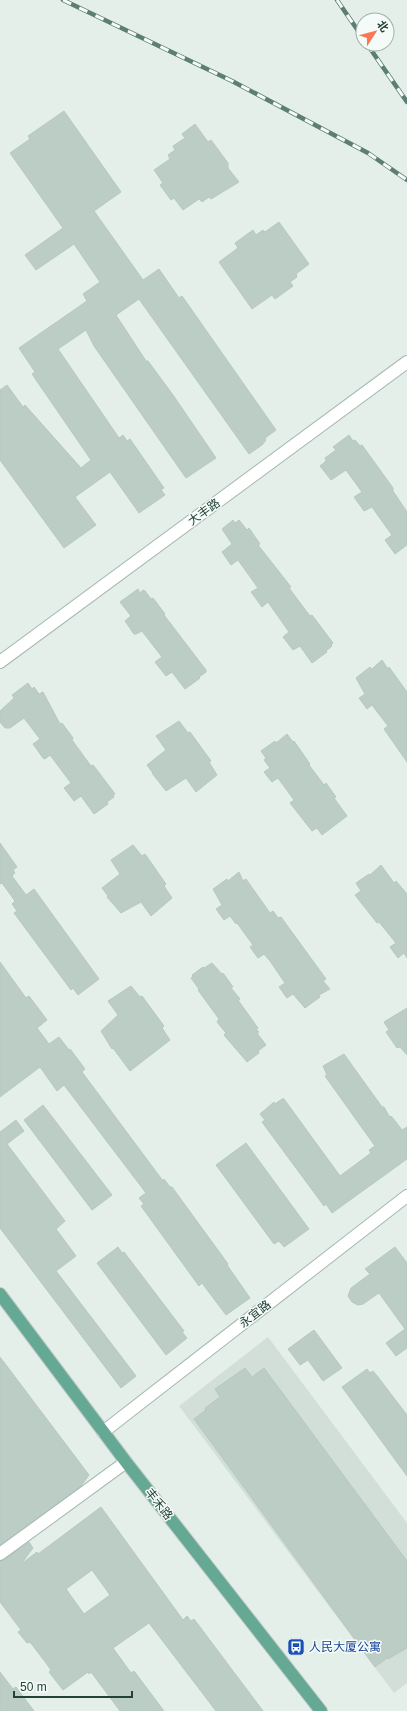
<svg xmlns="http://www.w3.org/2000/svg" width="407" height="1711" font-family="Arial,'Noto Sans SC',sans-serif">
  <rect width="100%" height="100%" fill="#e4efea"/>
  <path fill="#d2dfd9" d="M268,1337L407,1523V1683L394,1693L179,1406Z"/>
  <g fill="#bccdc5" stroke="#b6c9c0" fill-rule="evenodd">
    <path d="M64,111L121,192L94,211L143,280L159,269L179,298L182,296L276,430L265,438L266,440L262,445L249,454L139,299L116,315L146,361H148L173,395L216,458L186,478L94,346L86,330L58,349L119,438L123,435L127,441L130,439L164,488L161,490L165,495L139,513L110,472L75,497L96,525L64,548L0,460V390L7,385L23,407L25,405L81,468L91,460L32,374L35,372L19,348L87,301L83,294L100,282L74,244L36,270L25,255L63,228L10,153L30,139L28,136Z"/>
    <path d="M195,124L208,142L211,140L228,163V168L239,182L211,199L209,197L202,202L199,199L183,210L174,198L171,200L160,185L163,183L154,170L170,159L168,155L175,150L173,146L185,138L182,134Z"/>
    <path d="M279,222L309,264L296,274L297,277L290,282L293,286L275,299L272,295L252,309L219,262L238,248L235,243L253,230L256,235L263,230L265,232Z"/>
    <path d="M349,435L353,441L355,440L360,446L362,445L393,488V491L407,512V545L395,554L385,540L392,535L379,517L372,507L364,511L354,497L362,492L346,470L331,480L320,466L325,462L326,460L325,458L336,450L333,447Z"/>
    <path d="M233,520L235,523L239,520L247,530L249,528L260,544L258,545L291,587L289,588L310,616L312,615L333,643L331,645L332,646L326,651L327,652L312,663L300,646L293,650L283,637L289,632L268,602L262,607L251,592L258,588L238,560L231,565L222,552L232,544L222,529Z"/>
    <path d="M138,589L140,593L143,590L145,591L151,599L153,598L165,614L164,615L206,670V672L199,677L200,678L185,689L172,672L166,676L155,662L162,657L142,631L136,634H134L125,621L131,616L120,602Z"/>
    <path d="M382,660L388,669L389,667L407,692V762L384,729L388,726L372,705L367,709L359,698L365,694L356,678L370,667L372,669Z"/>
    <path d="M28,683L32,689L34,687L39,694L43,692L60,724L62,723L73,738L72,740L91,766L93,765L97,770L115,794L113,795L114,797L107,802L108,804L94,814L81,796L74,801L64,788L71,783L50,755L45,759L43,758L33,744L40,739L24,718L10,728H5L0,722V711L14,698L12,695Z"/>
    <path d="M179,721L188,733L190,732L211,761L209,762L217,775L196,792L186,778L166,791L152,773H153L147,765L166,750L156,736Z"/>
    <path d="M287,734L293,742L294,741L310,764L309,765L324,785L326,783L336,797L334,798L347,816L322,835L317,828L312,831L290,803L294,800L278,778L272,782L264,772L270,768L264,760L266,758L261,751L275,741L276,743Z"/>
    <path d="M0,843L17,867L13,870L15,873L12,876L26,895L34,889L99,979L78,995L73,988L71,990L14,913L17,911L12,904L15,901L2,883L0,884Z"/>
    <path d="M133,845L142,856L145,854L166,884L164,886L172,898L151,916L141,902L121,913L107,897L108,896L102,888L120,874L111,860Z"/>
    <path d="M381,865L394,883L396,881L407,894V958L404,953L398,958L390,947L396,943L379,922L377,923L355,895L361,891L356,883L369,874L370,875Z"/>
    <path d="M239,872L243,881L246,879L270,913L273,911L278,918L281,917L326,979L323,981L330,989L319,995L320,997L305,1008L293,994L287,998L279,987L285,983L270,961L264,954L258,958L250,947L253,945L237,923L236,924L230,916L224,920L216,909L222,905L213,889L227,879L228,881Z"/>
    <path d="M0,962L26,998L29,996L47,1020L37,1028L49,1044L59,1037L69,1050L70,1049L85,1069L82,1072L163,1181L164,1179L170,1187H172L228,1264L227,1265L250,1298L226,1315L202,1283L199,1286L141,1206L144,1204L139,1198L146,1193L64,1085L57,1091L40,1067L0,1097Z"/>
    <path d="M212,963L222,974L223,973L233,987L231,988L240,999L238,1000L258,1028L256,1029L259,1032L257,1033L266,1045L258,1051L259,1053L247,1062L224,1035L226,1033L217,1022L219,1019L198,990L199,989L191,978L193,976L192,975L203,967L204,968Z"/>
    <path d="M131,986L140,997L142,996L164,1026L162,1028L170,1040L130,1071L113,1048L112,1049L101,1031L118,1015L108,1001Z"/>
    <path d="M407,1008V1055L400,1047L397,1048L386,1032L389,1030L384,1022Z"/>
    <path d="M344,1054L382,1107H384L389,1116L392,1117L402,1130L407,1127V1159L332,1213L326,1204L324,1206L262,1122L265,1120L260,1114L274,1102L275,1104L282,1099H284L340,1176L371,1153L369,1150L375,1146L325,1076L327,1075L323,1066Z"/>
    <path d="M43,1105L112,1195L92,1210L24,1120Z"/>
    <path d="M16,1120L24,1131L7,1144L65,1221L56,1229L76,1256L56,1271L136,1376L121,1388L0,1228V1132Z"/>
    <path d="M246,1143L309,1229L284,1247L279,1241L274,1244L216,1165Z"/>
    <path d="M118,1247L122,1253L124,1252L184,1331L182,1332L187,1338L166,1355L97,1263Z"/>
    <path d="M395,1247L407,1263V1348L396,1356L386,1343L405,1329L379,1293L363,1304L358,1305L352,1302L348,1296L351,1288L370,1274L365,1269Z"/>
    <path d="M314,1330L342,1368L323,1381L308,1360L300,1365L288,1349Z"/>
    <path d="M0,1357L89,1475L81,1486L0,1545Z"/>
    <path d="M245,1368L252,1377L264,1368L407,1561V1648L388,1659L387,1658L375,1667L194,1419L206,1410L205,1408L220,1397L215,1389Z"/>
    <path d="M367,1369L370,1373L373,1371L378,1377L407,1415V1476L342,1387Z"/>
    <path d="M101,1507L183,1620L187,1616L191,1621L194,1619L263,1711H216L149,1623L113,1648L131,1673L134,1671L164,1711H120L91,1672L89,1674L88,1672L63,1690L49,1672L51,1670L46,1663L30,1642L27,1643L18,1632L21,1630L0,1602V1561L4,1560L29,1542L33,1548L21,1564L37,1552L38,1554ZM92,1570L110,1595L84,1614L66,1589Z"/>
    <path d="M0,1672L13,1689L16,1687L34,1711H0Z"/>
  </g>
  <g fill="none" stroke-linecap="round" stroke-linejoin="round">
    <defs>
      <g id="minor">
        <path d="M0,662L407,362"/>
        <path d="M103,1432L407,1196"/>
        <path d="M0,1554L126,1462"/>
      </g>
      <path id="major" d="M0,1294L126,1462L321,1711"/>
    </defs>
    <use href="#minor" stroke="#a6b8b1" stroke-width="14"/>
    <use href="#major" stroke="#c1cac7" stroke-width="14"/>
    <use href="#minor" stroke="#fff" stroke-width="12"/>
    <use href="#major" stroke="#65a894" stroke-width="12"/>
    <defs>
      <g id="rail">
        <path d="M63,0L232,81L368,153L407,180"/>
        <path d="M337,0L363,38"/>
        <path d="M367,44L407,102"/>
      </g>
    </defs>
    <use href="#rail" stroke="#5c7e73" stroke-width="4.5"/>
    <use href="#rail" stroke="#f5fbf8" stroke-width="3" stroke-dasharray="9" stroke-linecap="butt"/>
  </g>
  <defs>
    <symbol id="bus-square" viewBox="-11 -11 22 22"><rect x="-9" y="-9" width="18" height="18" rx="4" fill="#1a4fb4" stroke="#f5fbf8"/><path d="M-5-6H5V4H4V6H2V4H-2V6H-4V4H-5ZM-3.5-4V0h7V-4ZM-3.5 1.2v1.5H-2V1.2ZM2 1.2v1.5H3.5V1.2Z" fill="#fff"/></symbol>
  </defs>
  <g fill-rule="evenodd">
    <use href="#bus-square" x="286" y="1637" width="20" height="20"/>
  </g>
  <g text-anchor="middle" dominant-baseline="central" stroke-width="3" stroke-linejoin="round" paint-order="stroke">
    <g font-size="12" fill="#224238" stroke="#f5fbf8">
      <text transform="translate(204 512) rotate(-36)">大丰路</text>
      <text transform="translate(255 1314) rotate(-38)">永宜路</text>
      <text transform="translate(159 1504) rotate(52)">丰禾路</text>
    </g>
    <g font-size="12" fill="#164399" stroke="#f5fbf8" text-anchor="start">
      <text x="309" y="1647">人民大厦公寓</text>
    </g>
  </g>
  <g transform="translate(375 32) rotate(54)"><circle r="19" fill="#f5fbf8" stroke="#a1b1ab"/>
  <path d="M0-3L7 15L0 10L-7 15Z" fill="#fc7755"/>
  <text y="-6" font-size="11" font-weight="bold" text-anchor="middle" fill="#224238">北</text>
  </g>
  <path d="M14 1691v6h118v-6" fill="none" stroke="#224238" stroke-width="2"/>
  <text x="20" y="1691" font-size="12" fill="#224238" stroke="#f5fbf8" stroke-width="3" paint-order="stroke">50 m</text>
</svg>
